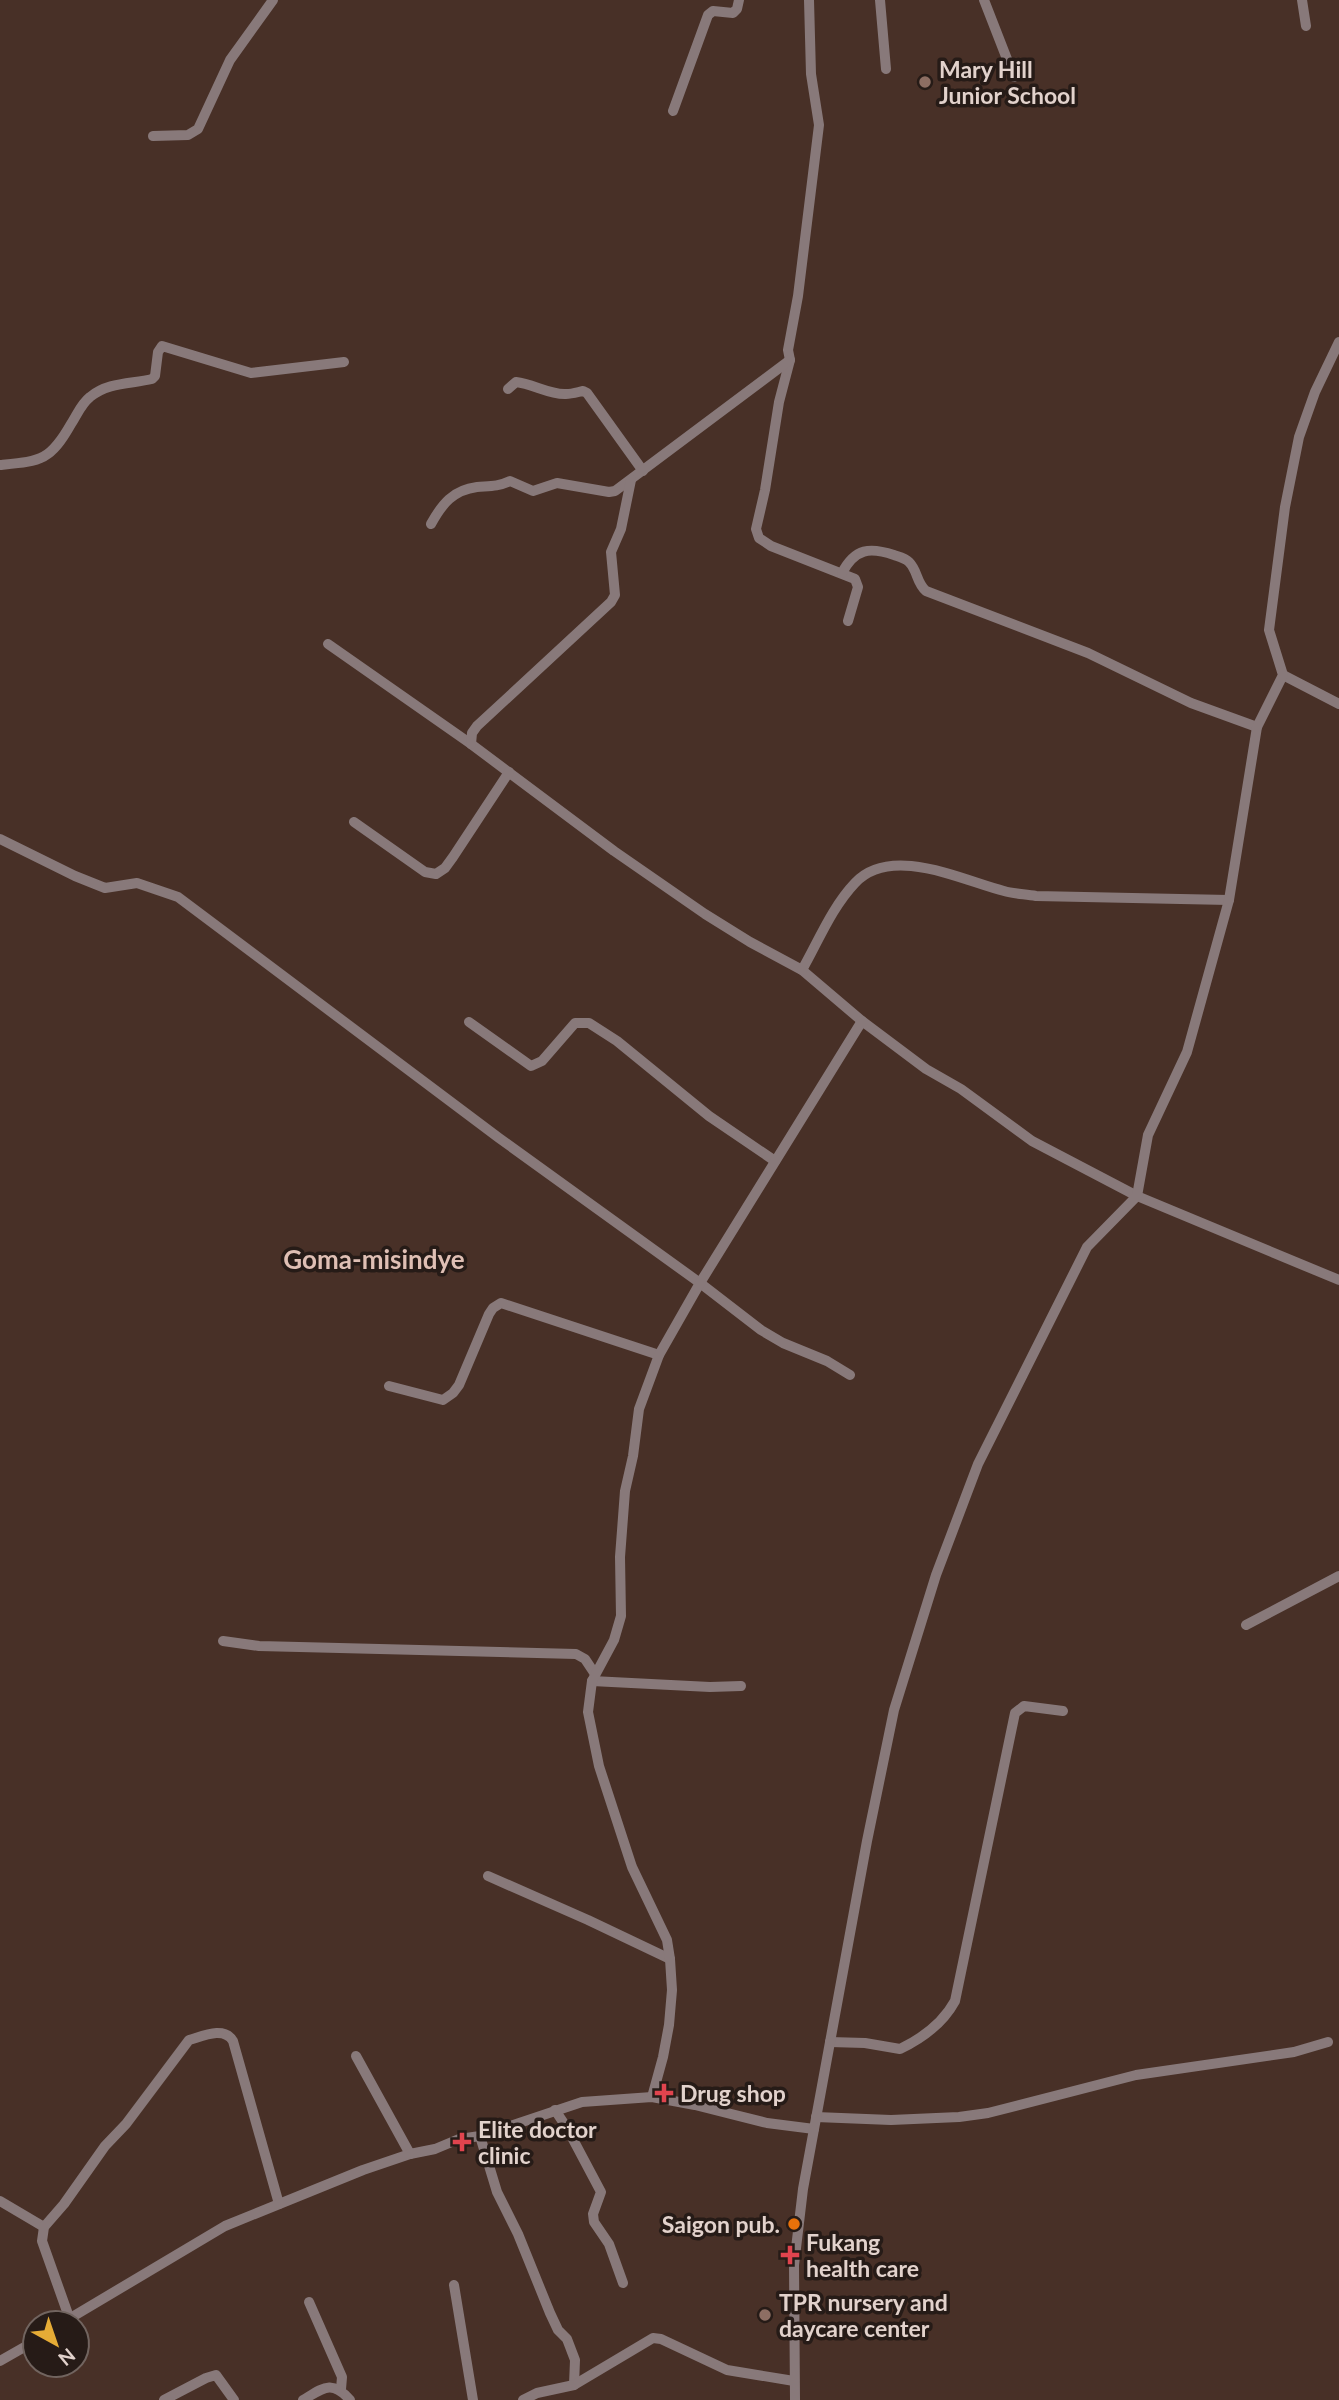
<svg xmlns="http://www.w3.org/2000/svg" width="1339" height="2400" font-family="Lato,sans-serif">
  <rect width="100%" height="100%" fill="#483027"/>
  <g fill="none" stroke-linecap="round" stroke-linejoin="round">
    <g stroke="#88797a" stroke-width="10">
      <path d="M809,0L811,74L819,125L798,296L788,350L790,360L779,402L765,490L756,529L759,538L771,546L855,579L858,587L848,621"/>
      <path d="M880,0L886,69"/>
      <path d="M984,0L1014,77"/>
      <path d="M1302,0L1306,26"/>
      <path d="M673,111L708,15L713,11L733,13L737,9L739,0"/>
      <path d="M153,136L188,135L198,129L230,60L273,0"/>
      <path d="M508,389L516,382C533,384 550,395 566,394C572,394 578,392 583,391L587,393L643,471"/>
      <path d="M0,465C41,461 50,461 71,424C77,415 81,404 90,397C108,382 131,384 152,379L155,376L158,352L162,346L251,373L344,362"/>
      <path d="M431,524C442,504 453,490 477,487C490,486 497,487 510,481L533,491L557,483L609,492L615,491L790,360"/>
      <path d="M842,573C855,548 870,547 894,555C900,557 905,558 909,562C918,571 916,582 926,591L1088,653L1191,703L1257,727"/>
      <path d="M328,644L471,744L614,851L705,914L750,942L802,970L862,1021"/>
      <path d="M1283,675L1339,704"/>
      <path d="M471,744L472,733L477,726L611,602L615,595L611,552L621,529L631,480"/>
      <path d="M354,822L425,872L436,874L445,868L453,857L509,772"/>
      <path d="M0,839L75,876L105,888L137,883L178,897L499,1138L700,1283L761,1330L783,1343L827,1361L850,1375"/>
      <path d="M802,970C818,942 832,907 855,883C891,844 964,881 1004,891C1014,894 1025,894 1036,896L1229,900"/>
      <path d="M469,1022L531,1066L542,1061L575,1023H589L617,1041L709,1116L775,1161"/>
      <path d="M389,1386L443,1400L453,1393L459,1385L489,1314L493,1308L501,1303L659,1355"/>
      <path d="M1246,1625L1339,1576"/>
      <path d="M223,1641L259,1646L576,1654L585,1659L595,1674"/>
      <path d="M592,1681L710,1687L741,1686"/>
      <path d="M488,1876L588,1920L670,1959"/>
      <path d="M830,2042L865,2043L900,2049C923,2038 943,2023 955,2001L1015,1713L1024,1706L1063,1711"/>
      <path d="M356,2056L410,2154"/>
      <path d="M652,2097L663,2057L669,2025L672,1990L670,1959L667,1940L632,1867L599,1766L588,1712L592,1681L614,1640L621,1616L620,1557L625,1491L633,1456L639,1409L659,1355L700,1283L862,1021L926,1069L961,1089L1032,1141L1137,1196L1339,1280"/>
      <path d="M555,2110L567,2128L601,2192L593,2214L594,2222L609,2244L623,2283"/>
      <path d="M816,2117L891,2120L959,2117L988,2113L1136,2075L1294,2052L1328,2042"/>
      <path d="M480,2136L497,2192L518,2234L550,2313L558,2330L567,2339L575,2360L574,2385"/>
      <path d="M0,2201L44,2227"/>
      <path d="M454,2285L473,2400"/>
      <path d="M309,2302L342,2377L341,2389"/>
      <path d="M69,2317L42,2241L44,2227L64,2204L105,2146L126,2124L189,2040C203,2036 224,2026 233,2041L279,2204"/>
      <path d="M62,2323L225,2226L363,2170L410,2154L435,2149L459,2139L480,2136L582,2102L652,2097L695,2105L767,2123L814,2129"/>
      <path d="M0,2361L35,2341"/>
      <path d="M164,2400L206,2378L216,2375L234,2400"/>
      <path d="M303,2400C323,2388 332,2379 350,2400"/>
      <path d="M523,2400L537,2393L574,2385L653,2338L661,2339L727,2370L794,2381"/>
      <path d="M795,2400L794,2265L803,2189L867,1841L894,1710L936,1575L978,1464L1087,1247L1137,1196L1148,1135L1187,1052L1229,900L1257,727L1283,675L1269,630L1285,507L1299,437L1315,392L1339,342"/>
    </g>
  </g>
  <g fill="#8d6e63" stroke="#261b17" stroke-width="2.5">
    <circle cx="925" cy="82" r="7"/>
    <circle cx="765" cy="2315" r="7"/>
  </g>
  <g fill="#e0444e" stroke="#261b17" stroke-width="2.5">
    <path d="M660.5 2082.5h7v7h7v7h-7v7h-7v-7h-7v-7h7z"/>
    <path d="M458.5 2131.5h7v7h7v7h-7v7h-7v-7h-7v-7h7z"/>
    <path d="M786.5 2244.5h7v7h7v7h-7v7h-7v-7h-7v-7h7z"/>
  </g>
  <circle fill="#e8710a" stroke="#261b17" stroke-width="2.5" cx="794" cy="2224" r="7"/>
  <g text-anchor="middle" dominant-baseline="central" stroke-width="7" stroke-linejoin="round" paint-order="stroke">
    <g font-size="23" font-weight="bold" fill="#e2d2cc" stroke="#261b17" text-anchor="start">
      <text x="939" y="69">Mary Hill<tspan x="939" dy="26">Junior School</tspan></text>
      <text x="680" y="2093">Drug shop</text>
      <text x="478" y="2129">Elite doctor<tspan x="478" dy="26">clinic</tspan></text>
      <text x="780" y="2224" text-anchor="end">Saigon pub.</text>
      <text x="806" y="2242">Fukang<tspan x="806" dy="26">health care</tspan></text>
      <text x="779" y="2302">TPR nursery and<tspan x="779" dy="26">daycare center</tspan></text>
    </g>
    <g font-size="26" font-weight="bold" fill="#dfbfb4" stroke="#261b17">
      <text x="374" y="1259">Goma-misindye</text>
    </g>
  </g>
  <g transform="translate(56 2344) rotate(140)"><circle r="33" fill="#261b17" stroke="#71645f" stroke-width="2"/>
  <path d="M0-5L12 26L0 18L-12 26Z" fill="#e6ac36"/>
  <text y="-10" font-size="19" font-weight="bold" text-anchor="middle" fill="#e2d2cc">N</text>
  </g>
</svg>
